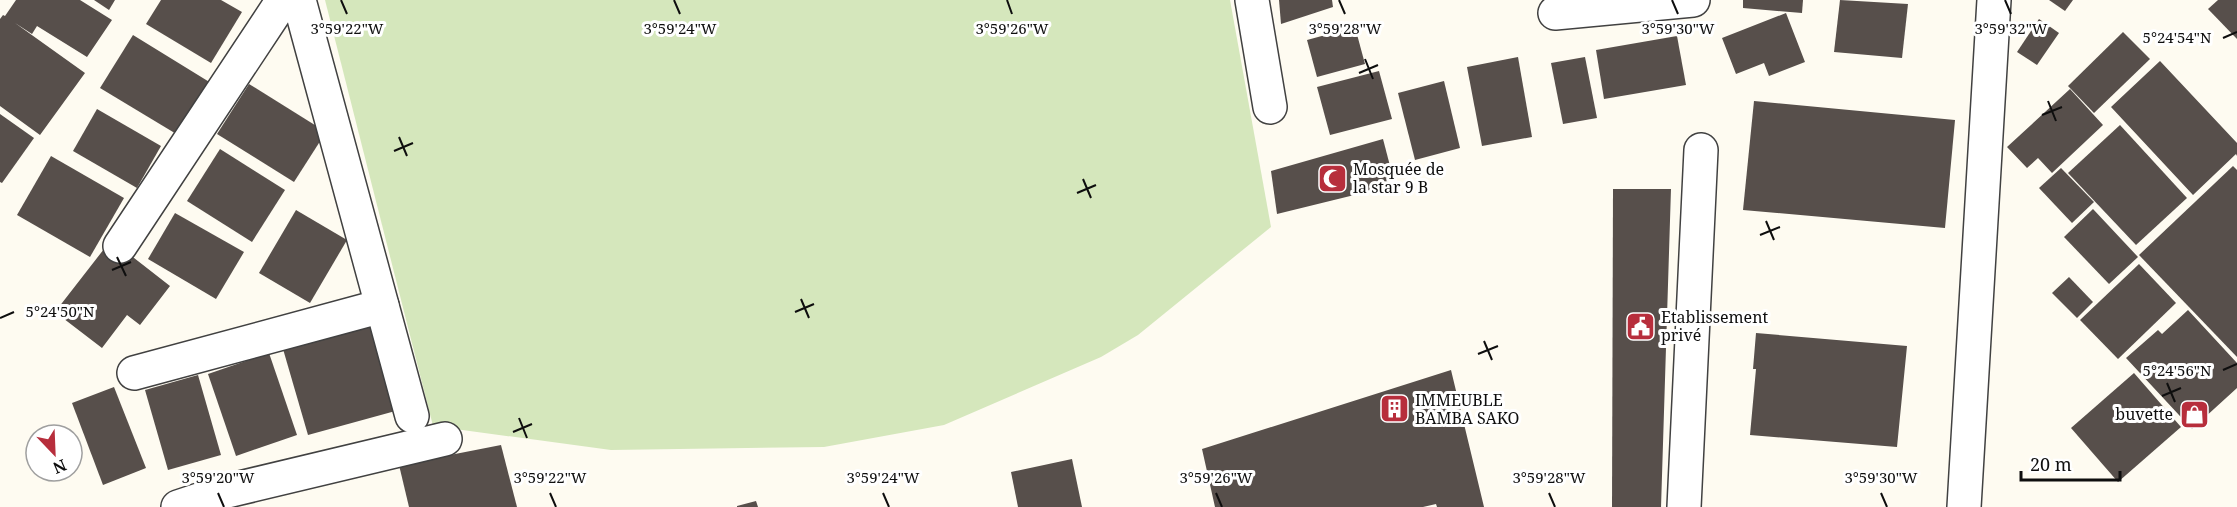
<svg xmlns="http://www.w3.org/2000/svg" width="2237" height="507" font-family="'Noto Serif',serif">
  <rect width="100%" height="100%" fill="#fefbf1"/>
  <path fill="#d5e7bc" d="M325,0H1230L1271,227L1138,335L1101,357L944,425L824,447L611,450L433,426Z"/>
  <g fill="#574f4b">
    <path d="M16,0H80L112,20L87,57L37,26L32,34L15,23L85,73L40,135L0,106V19L3,15L5,16Z"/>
    <path d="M94,0H115L109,10Z"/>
    <path d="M161,0H221L242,12L211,63L146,24Z"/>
    <path d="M1279,0H1332L1333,7L1281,24Z"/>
    <path d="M1743,0H1803L1802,13L1743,8Z"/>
    <path d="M1840,0L1908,4L1902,58L1834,52Z"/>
    <path d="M2049,0H2073L2065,11Z"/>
    <path d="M2218,0H2237V39L2208,9Z"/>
    <path d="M1786,13L1805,62L1769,76L1764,63L1736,74L1722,38Z"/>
    <path d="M2039,19L2059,33L2037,65L2017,52Z"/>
    <path d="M1355,27L1365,64L1317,77L1307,40Z"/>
    <path d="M2123,32L2150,59L2094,113L2068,86Z"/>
    <path d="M133,35L211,83L178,135L100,88Z"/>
    <path d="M1677,36L1686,85L1604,99L1596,50Z"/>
    <path d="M1518,57L1532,137L1482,146L1467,67Z"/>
    <path d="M1585,57L1597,118L1563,124L1551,63Z"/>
    <path d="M2160,61L2237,143V156L2236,154L2193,195L2111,107Z"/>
    <path d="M1379,71L1392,119L1330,135L1317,87Z"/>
    <path d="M1444,81L1460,148L1415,160L1398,93Z"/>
    <path d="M249,84L326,132L294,182L217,134Z"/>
    <path d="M2070,89L2103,125L2052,173L2038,158L2027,168L2007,147Z"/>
    <path d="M1754,101L1955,120L1945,228L1743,210Z"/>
    <path d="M97,109L161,146L137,188L73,151Z"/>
    <path d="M0,114L34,138L2,183L0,182Z"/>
    <path d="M2120,125L2187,198L2136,245L2068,173Z"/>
    <path d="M1383,139L1395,185L1277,214L1271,171Z"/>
    <path d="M220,149L285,190L252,242L187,201Z"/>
    <path d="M51,156L124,198L90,257L17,215Z"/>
    <path d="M2233,166L2237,170V357L2139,255Z"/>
    <path d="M2061,168L2094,202L2072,223L2039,188Z"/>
    <path d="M1613,189H1671L1661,507H1612Z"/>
    <path d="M2093,209L2138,257L2109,284L2064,237Z"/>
    <path d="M296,210L347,240L310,303L259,273Z"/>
    <path d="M175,213L244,252L216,299L148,259Z"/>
    <path d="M111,240L170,286L140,325L127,315L102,348L55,312Z"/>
    <path d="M2139,264L2176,303L2118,359L2080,320Z"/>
    <path d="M2069,277L2093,302L2077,318L2052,293Z"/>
    <path d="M2188,310L2237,363V388L2192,429L2126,358L2158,330L2162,334Z"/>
    <path d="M374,324L399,410L308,435L283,349Z"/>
    <path d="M1756,333L1907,346L1897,447L1750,435L1756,369H1753Z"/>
    <path d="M269,353L297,435L236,456L208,374Z"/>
    <path d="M1451,370L1484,507H1437L1436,504L1423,507H1215L1202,449Z"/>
    <path d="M2134,373L2181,427L2118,482L2071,428Z"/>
    <path d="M198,375L221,455L168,470L145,390Z"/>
    <path d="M114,387L146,468L103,485L72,403Z"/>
    <path d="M501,445L517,507H409L399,465Z"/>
    <path d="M1072,459L1082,507H1018L1011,472Z"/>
    <path d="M756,501L758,507H737V506Z"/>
  </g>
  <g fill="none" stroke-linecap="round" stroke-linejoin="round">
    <defs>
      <g id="street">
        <path d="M299,0L412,416"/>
        <path d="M1252,0L1270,107"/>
        <path d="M1555,13L1693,0"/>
        <path d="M120,246L283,0"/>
        <path d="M134,373L382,306"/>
        <path d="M178,507L223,492L445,439"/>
        <path d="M1684,507L1701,150"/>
        <path d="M1964,507L1994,0"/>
      </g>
    </defs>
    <use href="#street" stroke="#414141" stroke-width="36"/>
    <use href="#street" stroke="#fff" stroke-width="33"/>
  </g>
  <path fill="none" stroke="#0e0e0e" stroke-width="2" d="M341,0L347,14M674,0L680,14M1007,0L1012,14M1339,0L1345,14M1672,0L1678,14M2005,0L2011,14M2223,38L2237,32M1365,59L1373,79M1359,73L1378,65M2048,101L2056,121M2042,115L2062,107M399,137L407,156M394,151L413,143M1083,179L1091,198M1077,193L1096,185M1766,221L1774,240M1760,235L1780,227M117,257L126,276M112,270L131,262M801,299L809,318M795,312L814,304M0,318L14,312M1484,341L1492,360M1478,354L1498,346M2223,370L2237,364M2167,383L2175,402M2162,396L2181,388M519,418L527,438M513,432L532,424M218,493L224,507M550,493L556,507M883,493L889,507M1216,493L1222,507M1549,493L1555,507M1881,493L1887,507"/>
  <defs>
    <symbol id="mosque-square" viewBox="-11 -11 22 22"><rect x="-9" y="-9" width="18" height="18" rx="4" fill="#b72e3c" stroke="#fff"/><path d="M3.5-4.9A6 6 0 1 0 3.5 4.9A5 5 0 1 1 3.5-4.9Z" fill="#fff"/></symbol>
    <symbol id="civic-square" viewBox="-11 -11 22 22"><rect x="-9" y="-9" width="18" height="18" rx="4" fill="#b72e3c" stroke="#fff"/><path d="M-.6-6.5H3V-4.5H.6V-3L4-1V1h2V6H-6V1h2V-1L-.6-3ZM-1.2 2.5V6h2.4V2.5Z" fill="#fff"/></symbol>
    <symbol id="building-square" viewBox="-11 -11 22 22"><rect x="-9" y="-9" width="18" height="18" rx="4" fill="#b72e3c" stroke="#fff"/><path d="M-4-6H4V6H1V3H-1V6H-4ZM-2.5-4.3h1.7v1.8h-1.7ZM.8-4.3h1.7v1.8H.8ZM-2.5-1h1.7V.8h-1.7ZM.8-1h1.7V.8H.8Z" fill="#fff"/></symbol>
    <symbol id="shop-square" viewBox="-11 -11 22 22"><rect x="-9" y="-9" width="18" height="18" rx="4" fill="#b72e3c" stroke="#fff"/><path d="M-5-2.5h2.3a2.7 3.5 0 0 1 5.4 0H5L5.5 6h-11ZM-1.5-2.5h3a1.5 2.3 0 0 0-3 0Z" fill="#fff"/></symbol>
  </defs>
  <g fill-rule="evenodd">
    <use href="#mosque-square" x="1316" y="162" width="33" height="33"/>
    <use href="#civic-square" x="1624" y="310" width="33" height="33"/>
    <use href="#building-square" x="1378" y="392" width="33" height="33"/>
    <use href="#shop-square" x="2178" y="398" width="33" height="33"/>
  </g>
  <g text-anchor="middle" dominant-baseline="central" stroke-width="6" stroke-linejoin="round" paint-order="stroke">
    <g font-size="16" fill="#0e0e0e" stroke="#fff" text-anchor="start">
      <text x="1353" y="169">Mosquée de<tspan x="1353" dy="18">la star 9 B</tspan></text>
      <text x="1661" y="317">Etablissement<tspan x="1661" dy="18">privé</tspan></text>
      <text x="1415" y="400">IMMEUBLE<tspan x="1415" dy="18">BAMBA SAKO</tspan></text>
      <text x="2173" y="414" text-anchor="end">buvette</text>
    </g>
  </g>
  <g font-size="15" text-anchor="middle" fill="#0e0e0e" stroke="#fff" stroke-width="6" stroke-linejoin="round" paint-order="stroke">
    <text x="347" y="34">3°59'22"W</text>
    <text x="680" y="34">3°59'24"W</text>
    <text x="1012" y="34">3°59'26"W</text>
    <text x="1345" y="34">3°59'28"W</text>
    <text x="1678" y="34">3°59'30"W</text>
    <text x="2011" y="34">3°59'32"W</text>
    <text x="2177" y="43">5°24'54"N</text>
    <text x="60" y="317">5°24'50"N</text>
    <text x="2177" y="376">5°24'56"N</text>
    <text x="218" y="483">3°59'20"W</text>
    <text x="550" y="483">3°59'22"W</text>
    <text x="883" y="483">3°59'24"W</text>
    <text x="1216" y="483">3°59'26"W</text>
    <text x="1549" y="483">3°59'28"W</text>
    <text x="1881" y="483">3°59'30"W</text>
  </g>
  <g transform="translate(54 453) rotate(157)"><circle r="28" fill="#ffffff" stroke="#9f9f9f" stroke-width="1.5"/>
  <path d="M0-4.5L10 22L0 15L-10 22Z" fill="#b72e3c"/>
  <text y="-9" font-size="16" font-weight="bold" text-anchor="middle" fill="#0e0e0e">N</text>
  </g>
  <path d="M2021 471v9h99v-9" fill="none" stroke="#0e0e0e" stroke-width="3"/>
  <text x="2030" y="471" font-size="18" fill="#0e0e0e" stroke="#ffffff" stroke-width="4.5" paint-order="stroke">20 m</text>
</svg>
